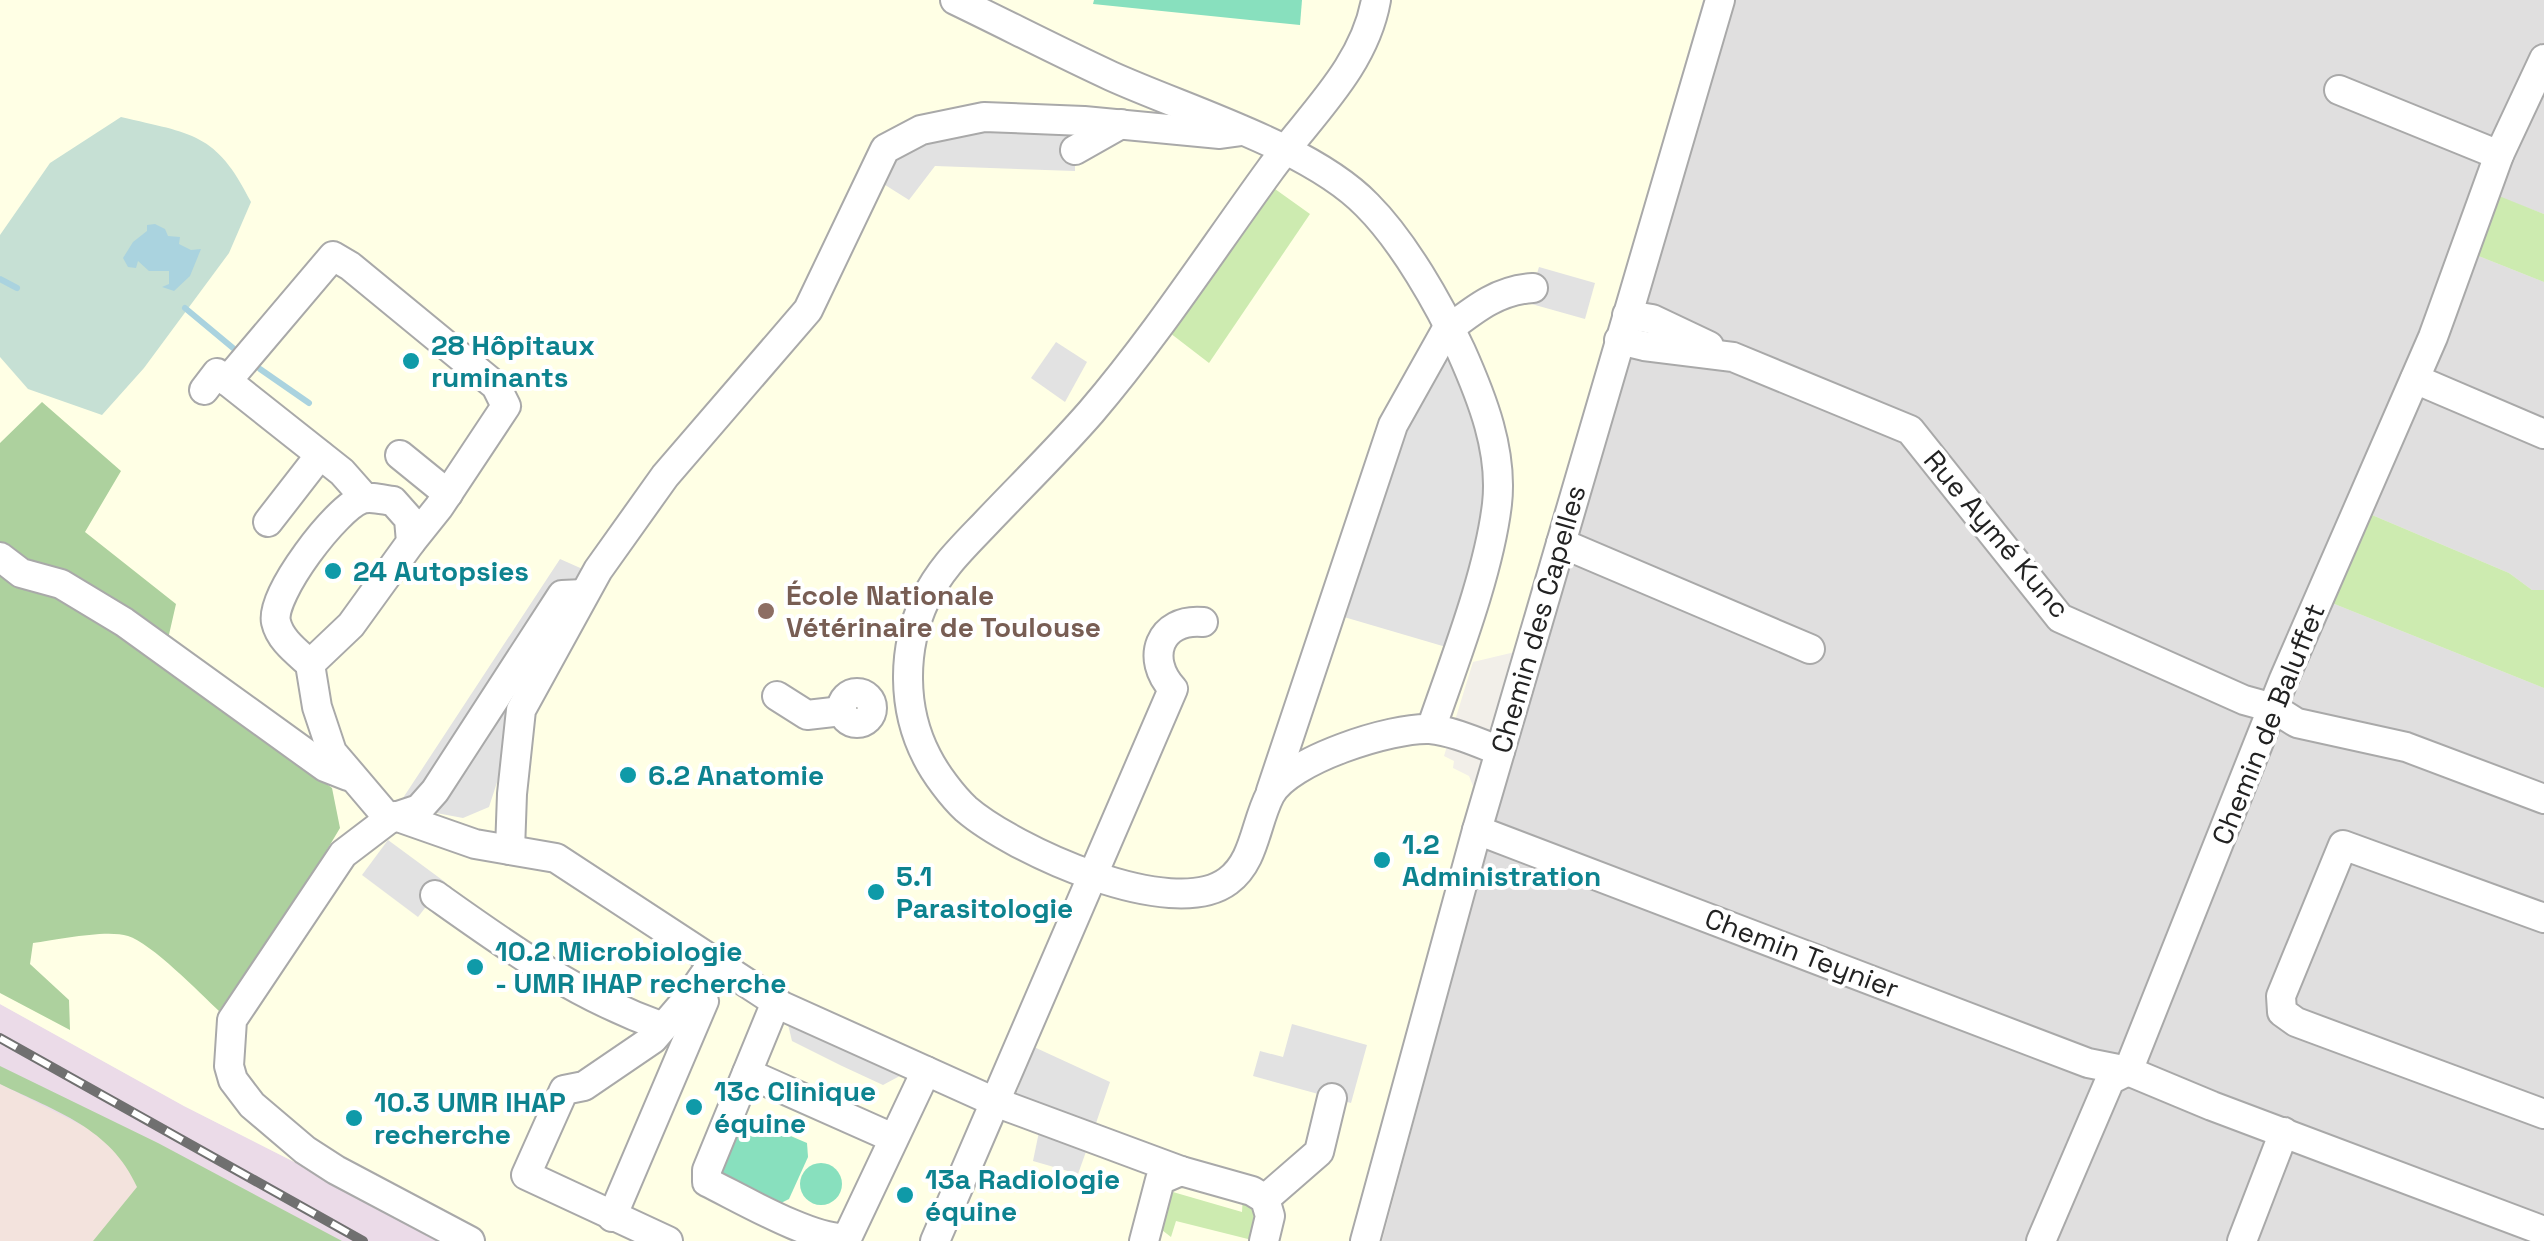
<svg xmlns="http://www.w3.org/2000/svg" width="2544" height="1241" font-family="'Space Grotesk',sans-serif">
  <rect width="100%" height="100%" fill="#f2efe9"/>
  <path fill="#e0dfdf" d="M1713,0H2544V214L2499,197L2476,255L2544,282V590H2532L2509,573L2372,515L2332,603L2544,688V1241H1382Z"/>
  <path fill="#ebdbe8" d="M0,1004L184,1106L450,1241H301L0,1084Z"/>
  <path fill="#ffffe5" d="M0,0H1703L1515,652L1473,662L1444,756L1454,761L1453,768L1469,776L1473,786L1349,1241H450L184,1106L0,1004Z"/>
  <path fill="#f3e3dd" d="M0,1084L99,1134L301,1241H0Z"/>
  <g fill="#cdebb0">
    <path d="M1275,189L1310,214L1209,363L1170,333Z"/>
    <path d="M2499,196L2544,214V282L2476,255Z"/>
    <path d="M2372,515L2509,573L2532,590H2544V688L2332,603Z"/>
    <path d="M1166,1190L1242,1212L1243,1195C1260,1210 1260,1220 1256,1241L1176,1221L1171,1237L1158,1227Z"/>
  </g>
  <g fill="#add19e">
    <path d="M42,402L121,471L85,532L176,604L168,639L294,759L332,788L340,828L300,895L219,1011C200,993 151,943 128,936C106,929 57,940 33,943L30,964L69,1000L70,1030L0,993V443Z"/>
    <path d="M0,1066L158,1143L342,1241H93L137,1187C111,1128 55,1111 0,1084Z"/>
  </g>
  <path fill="#c6e0d4" d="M121,117C192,134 216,132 251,202L229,253L144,368L102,415L28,389L0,357V235L50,163Z"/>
  <g fill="#88e0be">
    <path d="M1094,0H1302L1300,25L1093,4Z"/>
    <path d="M744,1116L807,1143L808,1157L789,1199L781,1203L771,1202L720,1179L718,1167Z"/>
    <circle cx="821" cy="1184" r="21"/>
  </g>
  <g fill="#e2e2e2">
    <path d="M1075,127V171L935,166L909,200L882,183L884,167L904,148L951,131Z"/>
    <path d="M1539,267L1595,283L1585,319L1528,303Z"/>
    <path d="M1056,342L1087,362L1065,402L1031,378Z"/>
    <path d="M1445,343L1478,419L1488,483L1483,524L1446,647L1344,617L1397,429Z"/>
    <path d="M560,559L587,571L505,730L500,773L489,807L463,818L431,812L403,798Z"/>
    <path d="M388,840L445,882L418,917L362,875Z"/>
    <path d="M786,1016L909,1071L883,1085L842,1066L792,1041Z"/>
    <path d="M1292,1024L1367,1045L1351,1103L1253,1076L1260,1051L1283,1057Z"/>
    <path d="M1034,1047L1110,1082L1094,1129L1015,1097Z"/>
    <path d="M1040,1127L1088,1146L1078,1174L1033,1161Z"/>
  </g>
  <path fill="#aad3df" d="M155,224L165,229L168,236L180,237L179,244L191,250L201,249L190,276L174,291L162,287L169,284V271H149L138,261L136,268L128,267L123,258L133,242L147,231V225Z"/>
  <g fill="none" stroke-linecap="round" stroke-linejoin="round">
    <g stroke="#aad3df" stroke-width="6">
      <path d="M0,279L17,288"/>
      <path d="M185,308L233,348"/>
      <path d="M260,369L309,403"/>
    </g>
    <defs>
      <g id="minor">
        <path d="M955,0C1007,25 1059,52 1111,76C1186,110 1311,147 1367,205C1404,242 1439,304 1461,351C1482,398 1503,451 1497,504C1489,573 1454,662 1431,729"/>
        <path d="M1376,0C1364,68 1309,116 1270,170C1211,251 1156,336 1091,412C1057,451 1020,487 985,524C961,549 940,569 925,600C902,649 902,709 927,757C935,773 952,796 966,809C1012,849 1172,923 1228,881C1255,861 1255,824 1270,795C1288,760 1392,727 1430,729C1453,731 1479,743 1500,751"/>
        <path d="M2339,90L2499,155"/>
        <path d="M1075,150L1121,124"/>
        <path d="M1627,315L1652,319L1709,346"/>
        <path d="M1619,340L1644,346L1733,357L1910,430L2060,618L2244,700L2273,708L2297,723L2406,747L2544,799"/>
        <path d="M2415,379L2544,434"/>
        <path d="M227,381L333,256L350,266L496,386L506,406L439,507L411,542"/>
        <path d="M204,390L217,373L342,472L365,498"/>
        <path d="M400,455L448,494"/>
        <path d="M268,522L320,455"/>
        <path d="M1561,543L1810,649"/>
        <path d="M0,557L21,573L61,584L124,622L325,767L348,776"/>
        <path d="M310,664C297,652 280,640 276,622C270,595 337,507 362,499C371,496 384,500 393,501L409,519L411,542L351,625L310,664L317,707L332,752L389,819"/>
        <circle cx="857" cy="708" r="15"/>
        <path d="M777,696L807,715L842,711"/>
        <path d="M1271,791L1393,425L1449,325L1450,328C1476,308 1499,290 1533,288"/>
        <path d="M395,816L475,844L556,858L782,1006L995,1102L1181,1171"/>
        <path d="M1477,830L2088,1063L2128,1071L2212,1106L2544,1231"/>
        <path d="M510,850L512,794L521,710L598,570L665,476L808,310L885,149L921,130L984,117L1084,121L1220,134L1242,131"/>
        <path d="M435,895C511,949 574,995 663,1027"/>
        <path d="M2544,918L2343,845L2281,996L2282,1012L2296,1022L2544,1114"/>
        <path d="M776,1002L707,1170V1182C740,1198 813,1241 847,1238L926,1071"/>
        <path d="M2128,1071L2284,679L2433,337L2499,155L2544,59"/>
        <path d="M747,1073L893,1138"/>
        <path d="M1265,1199L1319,1152L1332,1098"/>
        <path d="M612,1217L704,1001L695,989"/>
        <path d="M470,1241L336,1170L305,1150L252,1105L233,1080L229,1066L232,1020L343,854L389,819L419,809L435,791L562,595L584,594"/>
        <path d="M668,1241L526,1175L564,1090L584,1086L653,1039L689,997L714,961"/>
        <path d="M935,1241L1173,689C1145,659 1159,618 1203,622"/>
        <path d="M1144,1241L1160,1180L1181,1171L1252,1191L1265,1199L1270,1216L1264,1241"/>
        <path d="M1365,1241L1477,830L1720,0"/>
        <path d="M2041,1241L2110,1080L2128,1071"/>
        <path d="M2242,1241L2284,1132"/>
      </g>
    </defs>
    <use href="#minor" stroke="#a9a9a9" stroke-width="32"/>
    <use href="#minor" stroke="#fff" stroke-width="28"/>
    <defs>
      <path id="rail" d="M0,1038L363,1241"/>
    </defs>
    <use href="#rail" stroke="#707070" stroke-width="10"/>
    <use href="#rail" stroke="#fff" stroke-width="6" stroke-dasharray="19" stroke-linecap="butt"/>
  </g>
  <g fill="#0f9aa8" stroke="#fff" stroke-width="4">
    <circle cx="411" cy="361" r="10"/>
    <circle cx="333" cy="571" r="10"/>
    <circle cx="628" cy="775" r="10"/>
    <circle cx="1382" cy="860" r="10"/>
    <circle cx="876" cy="892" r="10"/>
    <circle cx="475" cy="967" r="10"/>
    <circle cx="694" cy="1107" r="10"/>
    <circle cx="354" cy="1118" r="10"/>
    <circle cx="905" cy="1195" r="10"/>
  </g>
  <circle fill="#8d6e63" stroke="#fff" stroke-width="4" cx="766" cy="611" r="10"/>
  <g text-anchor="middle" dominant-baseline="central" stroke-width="8" stroke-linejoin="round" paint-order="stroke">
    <g font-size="28" font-weight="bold" fill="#0d838f" stroke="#fff" text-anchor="start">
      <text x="431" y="345">28 Hôpitaux<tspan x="431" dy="32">ruminants</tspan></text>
      <text x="353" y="571">24 Autopsies</text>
      <text x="648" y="775">6.2 Anatomie</text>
      <text x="1402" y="844">1.2<tspan x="1402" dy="32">Administration</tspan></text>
      <text x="896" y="876">5.1<tspan x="896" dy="32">Parasitologie</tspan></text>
      <text x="495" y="951">10.2 Microbiologie<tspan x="495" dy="32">- UMR IHAP recherche</tspan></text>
      <text x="714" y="1091">13c Clinique<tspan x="714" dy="32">équine</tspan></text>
      <text x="374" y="1102">10.3 UMR IHAP<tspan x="374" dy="32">recherche</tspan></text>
      <text x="925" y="1179">13a Radiologie<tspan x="925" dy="32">équine</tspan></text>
    </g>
    <g font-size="28" fill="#222" stroke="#fff">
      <text transform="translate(1997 534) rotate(50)">Rue Aymé Kunc</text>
      <text transform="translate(1538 619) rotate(-74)">Chemin des Capelles</text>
      <text transform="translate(2268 724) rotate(-68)">Chemin de Baluffet</text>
      <text transform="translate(1802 953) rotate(21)">Chemin Teynier</text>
    </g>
    <g font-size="28" font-weight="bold" fill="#785e54" stroke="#fff" text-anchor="start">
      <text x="786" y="595">École Nationale<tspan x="786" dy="32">Vétérinaire de Toulouse</tspan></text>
    </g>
  </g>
</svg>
